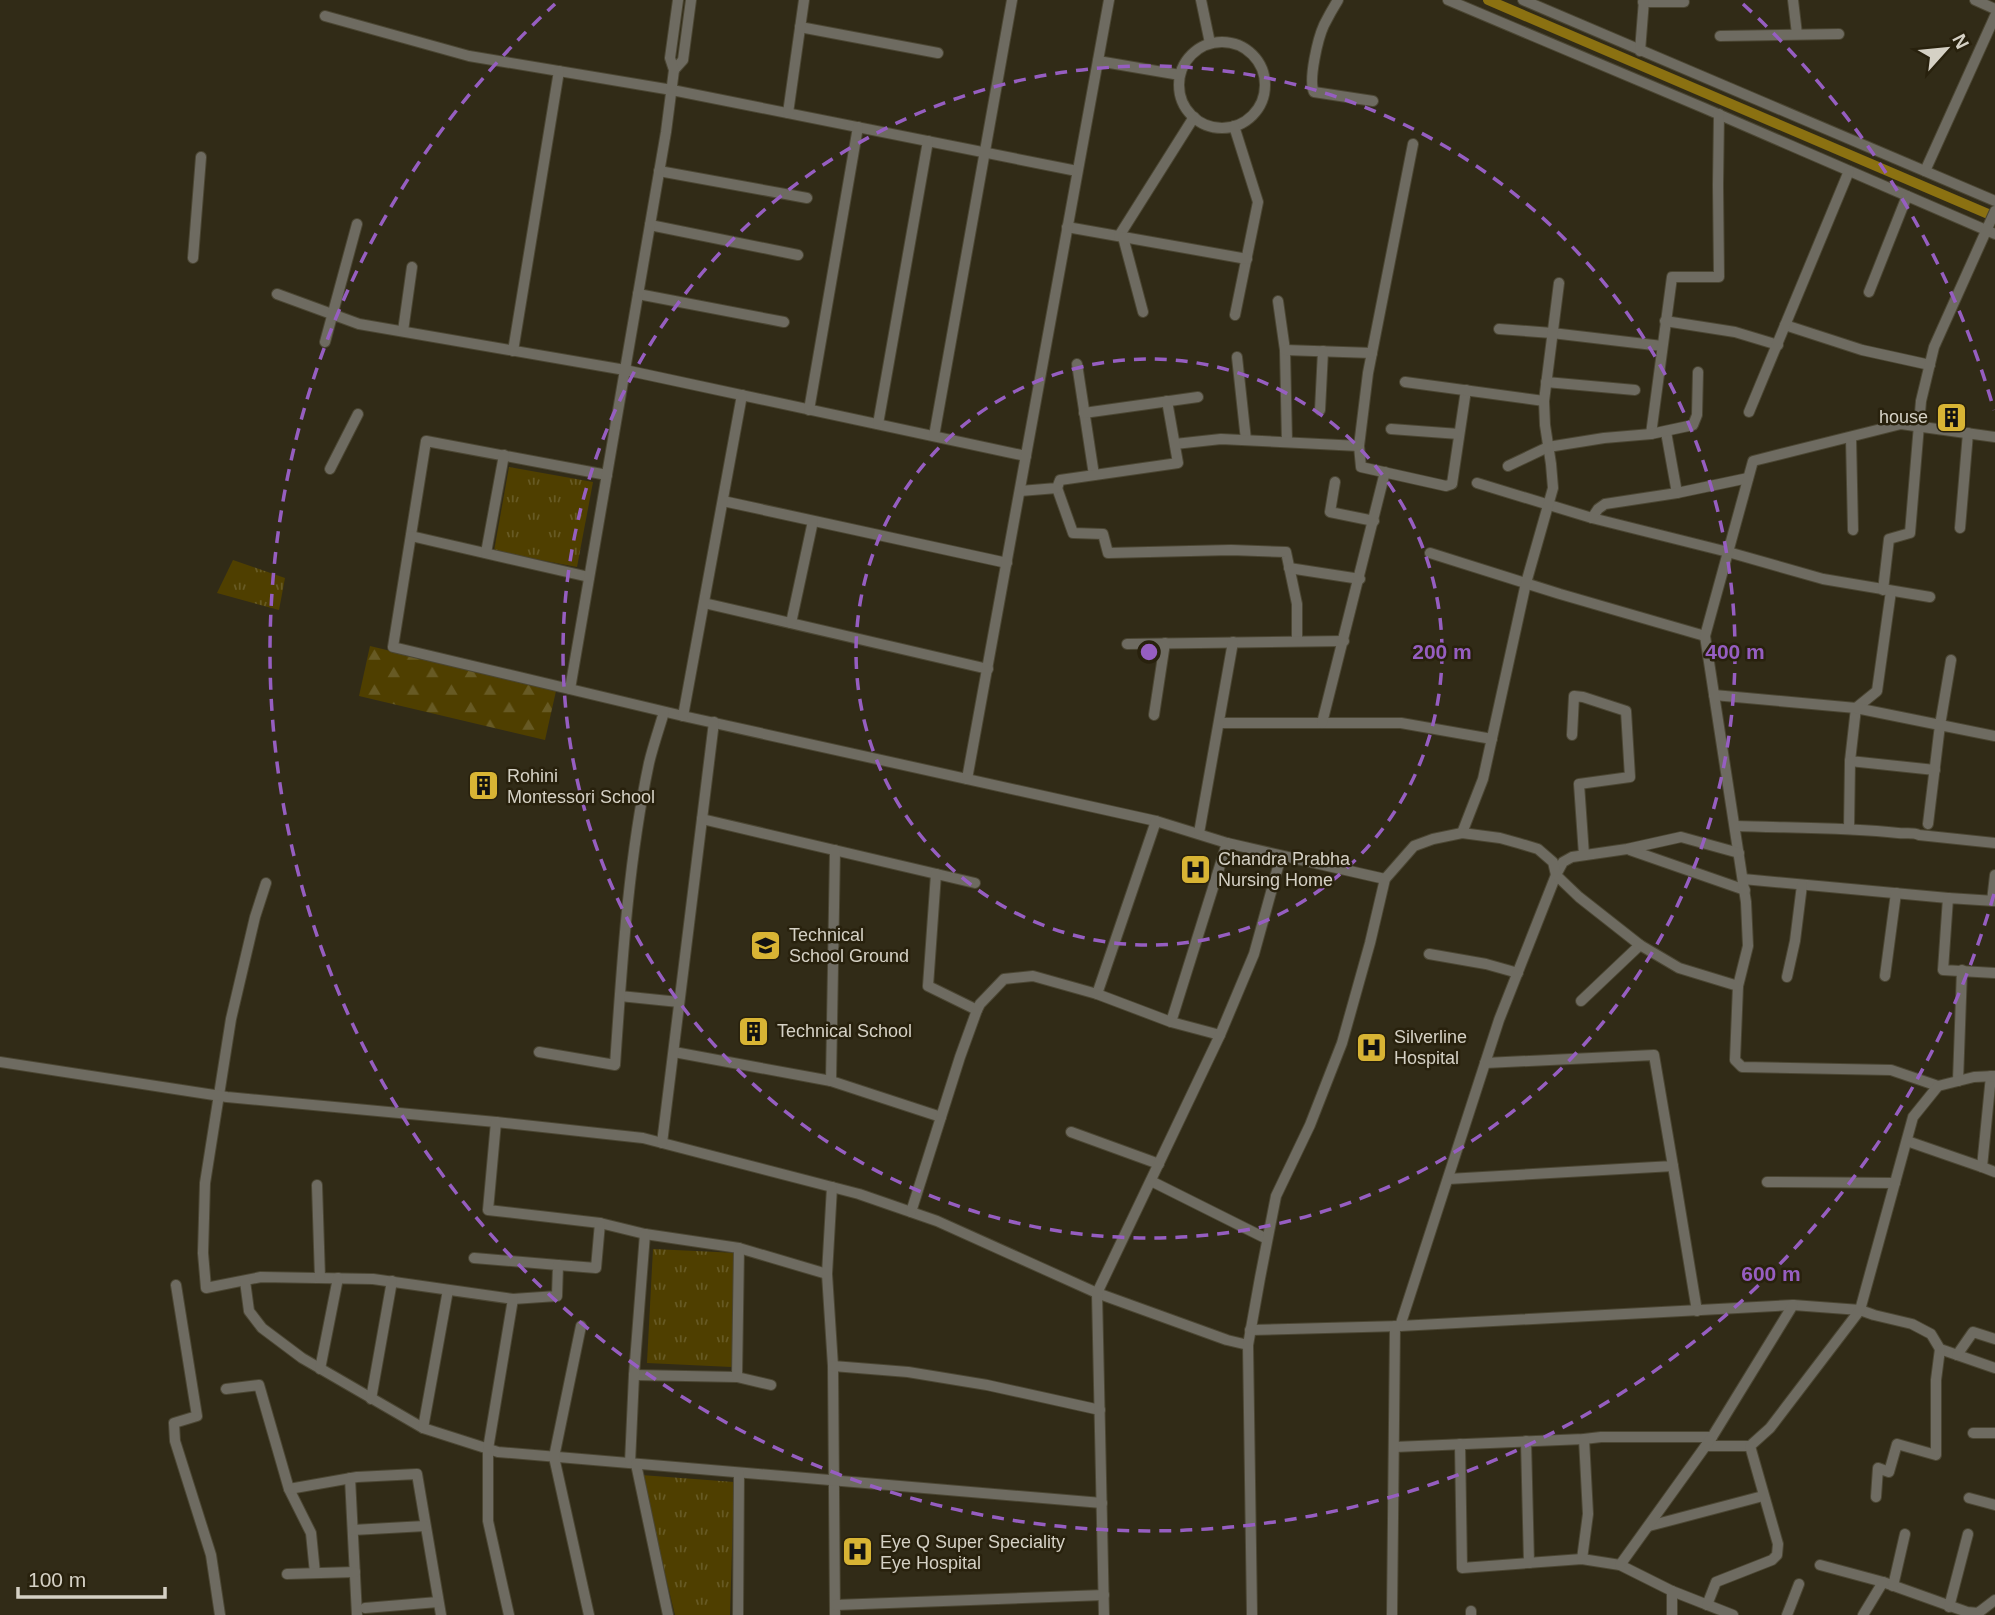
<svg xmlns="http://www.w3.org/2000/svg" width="1995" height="1615" font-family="Helvetica,sans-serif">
  <defs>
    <pattern id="forest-firs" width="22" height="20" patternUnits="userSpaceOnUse" patternTransform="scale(1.75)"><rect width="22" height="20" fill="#4f3f00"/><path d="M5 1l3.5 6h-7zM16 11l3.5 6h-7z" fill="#675a24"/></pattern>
    <pattern id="park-tufts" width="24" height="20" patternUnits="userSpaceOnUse" patternTransform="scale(1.75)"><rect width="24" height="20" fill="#4f3f00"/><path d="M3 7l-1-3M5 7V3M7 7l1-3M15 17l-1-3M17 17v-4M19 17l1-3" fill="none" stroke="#675a24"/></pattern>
  </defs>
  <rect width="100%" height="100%" fill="#312b17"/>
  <path fill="url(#forest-firs)" d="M370,646L556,691L545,740L359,696Z"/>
  <g fill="url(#park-tufts)">
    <path d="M509,467L593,482L577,567L494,551Z"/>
    <path d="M233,560L285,578L279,610L217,593Z"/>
    <path d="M653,1249L738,1253L732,1367L647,1363Z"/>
    <path d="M641,1475L734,1482L730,1615H675Z"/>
  </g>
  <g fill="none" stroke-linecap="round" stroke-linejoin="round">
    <path stroke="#8b7111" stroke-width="10" d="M1488,0L1995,217"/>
    <defs>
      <g id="minor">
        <path d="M1201,0L1210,43"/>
        <path d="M1338,0C1333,8 1328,17 1324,25C1318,38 1308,80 1314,92L1373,101"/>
        <path d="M1448,0L1704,108L1995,234"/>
        <path d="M1523,0L1995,201"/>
        <path d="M1793,0L1797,34"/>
        <path d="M1975,0L1995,9"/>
        <path d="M1643,2H1684"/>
        <path d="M325,16L469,56L672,90L1077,171"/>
        <path d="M800,27L938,53"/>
        <path d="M1720,36L1839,34"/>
        <circle cx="1222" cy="85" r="43"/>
        <path d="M1640,51L1644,0"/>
        <path d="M1098,61L1180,75"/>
        <path d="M674,70L683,60L691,0"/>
        <path d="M788,113L804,0"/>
        <path d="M1234,126L1258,202L1235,315"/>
        <path d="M1413,144L1368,373L1359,446L1361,467L1446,486L1452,484L1466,390"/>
        <path d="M659,171L807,198"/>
        <path d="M1925,171L1995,16"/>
        <path d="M650,225L798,255"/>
        <path d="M1067,227L1247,259"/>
        <path d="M1119,236L1194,117"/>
        <path d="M1123,237L1143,312"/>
        <path d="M193,258L201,157"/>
        <path d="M1869,292L1907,196"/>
        <path d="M277,294L359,324L625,370L1026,456"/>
        <path d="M638,294L784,322"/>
        <path d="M1278,301L1285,350L1287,442"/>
        <path d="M1665,321L1735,332L1778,345"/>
        <path d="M1785,325L1862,350L1930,365"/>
        <path d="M1499,329L1552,333L1662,346"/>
        <path d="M403,331L412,267"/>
        <path d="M325,342L357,224"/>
        <path d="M1285,350L1372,353"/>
        <path d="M513,351L559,71"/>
        <path d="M1237,357L1246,440"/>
        <path d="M1077,364L1094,475"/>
        <path d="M1405,382L1544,401"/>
        <path d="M1546,382L1635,390"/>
        <path d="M809,410L858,127"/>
        <path d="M1320,410L1323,351"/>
        <path d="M1749,412L1849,171"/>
        <path d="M1084,413L1198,397"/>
        <path d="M878,424L928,141"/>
        <path d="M1391,429L1459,434"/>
        <path d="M1666,432L1677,493"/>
        <path d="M1651,434L1672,277H1719L1718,185L1719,114"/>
        <path d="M934,436L1012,0"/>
        <path d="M1851,438L1853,530"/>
        <path d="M1175,444L1221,439L1359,446"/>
        <path d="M1508,466L1548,447L1604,438L1651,434L1693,425L1697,415L1698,372"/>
        <path d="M330,469L358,414"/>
        <path d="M607,475L426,441L393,647L683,716L1156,821L1227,843L1385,879"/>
        <path d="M1335,482L1330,512L1374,521"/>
        <path d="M1477,483L1592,518L1728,552L1823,579L1930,597"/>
        <path d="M1057,488L1073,533L1103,534L1108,553L1231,550L1286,552L1297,604V641"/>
        <path d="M1020,491L1057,488L1060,480L1178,463L1167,401"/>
        <path d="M723,501L1007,563"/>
        <path d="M1592,518L1598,509L1605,504L1677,493L1748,478"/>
        <path d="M1960,528L1968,433"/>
        <path d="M411,536L589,577"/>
        <path d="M486,553L504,455"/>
        <path d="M1430,553L1560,594L1705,636"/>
        <path d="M1289,568L1360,579"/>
        <path d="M1883,590L1889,539L1910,533L1921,401L1934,347L1995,211"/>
        <path d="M1891,591L1877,691L1856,708L1850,761L1935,770"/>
        <path d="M704,603L988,669"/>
        <path d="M791,623L813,521"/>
        <path d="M1127,644L1344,641"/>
        <path d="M570,689L666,132L674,70L670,58L678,0"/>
        <path d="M1714,695L1856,708L1940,725L1951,660"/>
        <path d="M1154,715L1165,643"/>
        <path d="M683,716L742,395"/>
        <path d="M1219,723H1401L1492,739"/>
        <path d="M1322,723L1385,472"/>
        <path d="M1572,735L1574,696L1583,697L1626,711L1630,777L1579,784L1584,855"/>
        <path d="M967,779L1109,0"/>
        <path d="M702,819L975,883"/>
        <path d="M1928,824L1940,725L1995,736"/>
        <path d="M1735,826C1789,828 1844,827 1898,833C1906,834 1913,832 1919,835L1995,843"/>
        <path d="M1849,829L1850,761"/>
        <path d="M1199,833L1233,642"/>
        <path d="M1462,833L1483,779L1526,583L1553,488L1551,464L1545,425L1544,401L1559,283"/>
        <path d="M1630,850L1745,890"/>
        <path d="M936,874L928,986L977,1010"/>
        <path d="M1743,879L1948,898"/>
        <path d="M266,883L255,917L231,1019L205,1183L203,1253L206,1288L261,1277L373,1279L513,1299L557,1296L558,1265L474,1258"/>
        <path d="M1992,901L1995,875"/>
        <path d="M1995,901L1948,898L1943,970L1995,973"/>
        <path d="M1429,954L1486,964L1518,973"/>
        <path d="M1885,976L1896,893"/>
        <path d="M1787,977L1795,941L1802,885"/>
        <path d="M1097,994L1156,821"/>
        <path d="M620,996L679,1002"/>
        <path d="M1581,1001L1640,945"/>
        <path d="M1171,1022L1227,843"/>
        <path d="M539,1052L615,1065C622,964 628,862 649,763C653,746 659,729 664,712"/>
        <path d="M674,1052L831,1081L941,1117"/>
        <path d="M0,1062L227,1097L496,1122L643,1138L859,1194L937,1221L1097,1293L1227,1340L1248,1345"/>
        <path d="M1991,1076L1982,1167L1995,1172"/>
        <path d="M831,1081L835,850"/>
        <path d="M1958,1081L1962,970"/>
        <path d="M1938,1086L1891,1070L1742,1067L1735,1060L1738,986L1748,946L1746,902L1705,636L1753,461L1901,424L1995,437"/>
        <path d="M496,1122L488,1210L600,1223L645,1234L739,1248L827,1274"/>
        <path d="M1071,1132L1159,1164"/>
        <path d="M1907,1141L1982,1167"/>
        <path d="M662,1143L714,722"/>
        <path d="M1673,1166L1697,1311"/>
        <path d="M1448,1179L1673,1166L1654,1055L1485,1063"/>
        <path d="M1151,1181L1267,1239"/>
        <path d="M1767,1182L1895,1183"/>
        <path d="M317,1185L320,1278"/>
        <path d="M832,1187L827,1274L833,1366L835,1615"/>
        <path d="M911,1212L960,1057L977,1010L980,1004L1004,979L1033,976L1097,994L1171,1022L1220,1035"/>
        <path d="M558,1265L596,1268L600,1223"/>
        <path d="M245,1281L249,1311L262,1328L302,1358L423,1428L498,1452L1102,1503"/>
        <path d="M176,1285L197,1416L174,1423L175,1441L211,1555L220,1615"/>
        <path d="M581,1326L554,1457L589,1615"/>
        <path d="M1400,1326L1499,1020L1556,875L1563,862L1572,857L1627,849L1681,837L1739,853"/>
        <path d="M1250,1330L1400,1326L1793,1305L1860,1310L1874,1315L1912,1324L1931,1334L1940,1349L1995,1368"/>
        <path d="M1957,1355L1973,1332L1995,1339"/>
        <path d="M833,1366L908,1372L987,1385L1100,1410"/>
        <path d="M320,1369L338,1278"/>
        <path d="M634,1375L737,1377L771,1385"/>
        <path d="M737,1377L739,1248"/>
        <path d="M226,1389L259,1385L289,1489L311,1533L315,1573"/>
        <path d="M371,1399L392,1281"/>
        <path d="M423,1428L448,1290"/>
        <path d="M1973,1433H1995"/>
        <path d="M1526,1441L1529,1563"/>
        <path d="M1460,1444L1462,1568L1582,1559L1620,1565L1672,1591L1733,1615"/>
        <path d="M1706,1446H1750"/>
        <path d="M1394,1447L1584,1439L1601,1437H1712"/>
        <path d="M630,1463L634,1375L645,1234"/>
        <path d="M636,1464L668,1615"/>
        <path d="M350,1478L357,1615"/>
        <path d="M289,1489L357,1477L417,1474L441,1615"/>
        <path d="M1876,1497L1878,1468L1889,1472L1897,1444L1936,1455V1380L1940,1349"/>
        <path d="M1969,1498L1995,1505"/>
        <path d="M1649,1526L1763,1496"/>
        <path d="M353,1530L425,1526"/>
        <path d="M1582,1559L1588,1514L1584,1439"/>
        <path d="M1620,1565L1712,1437L1793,1305"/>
        <path d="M1820,1565L1883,1582L1967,1612L1978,1613L1995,1600"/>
        <path d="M287,1574L355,1572"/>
        <path d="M1893,1586L1905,1534"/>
        <path d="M1672,1591V1615"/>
        <path d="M835,1605L1104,1595"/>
        <path d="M1707,1605L1716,1582L1772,1560L1777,1555L1778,1544L1750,1446L1770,1428L1860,1310L1913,1117L1938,1086L1974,1077L1995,1076"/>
        <path d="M1949,1607L1968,1534"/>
        <path d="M365,1608L438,1602"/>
        <path d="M1471,1611V1615"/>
        <path d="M509,1615L488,1521V1449L513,1299"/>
        <path d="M738,1615L739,1473"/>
        <path d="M1104,1615L1097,1293L1220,1035L1254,954L1281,856"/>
        <path d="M1252,1615L1248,1345L1260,1278L1276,1196L1310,1125L1342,1043L1370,943L1385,879L1414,846L1433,839L1462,833L1500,838L1518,843L1538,849L1553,862L1556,875L1579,897L1640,945L1679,968L1738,986"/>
        <path d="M1392,1615L1395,1326"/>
        <path d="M1787,1615L1799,1584"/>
        <path d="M1863,1615L1883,1582"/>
      </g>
    </defs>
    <use href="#minor" stroke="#4b4633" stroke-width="12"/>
    <use href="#minor" stroke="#6e6b61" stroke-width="10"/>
  </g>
  <g fill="none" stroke="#965ec1" stroke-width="3.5" stroke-dasharray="12 9">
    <circle cx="1149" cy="652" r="293"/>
    <circle cx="1149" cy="652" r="586"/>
    <path d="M1994 894A879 879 0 1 1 555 4M1743 4A879 879 0 0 1 1994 410"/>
  </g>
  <defs>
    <symbol id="building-square" viewBox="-11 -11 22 22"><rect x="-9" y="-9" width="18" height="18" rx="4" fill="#d8b434" stroke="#28210d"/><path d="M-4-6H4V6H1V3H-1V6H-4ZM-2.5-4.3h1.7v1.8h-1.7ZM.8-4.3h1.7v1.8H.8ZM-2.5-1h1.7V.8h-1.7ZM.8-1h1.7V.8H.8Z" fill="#111"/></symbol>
    <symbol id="hospital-square" viewBox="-11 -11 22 22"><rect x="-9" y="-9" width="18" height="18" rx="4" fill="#d8b434" stroke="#28210d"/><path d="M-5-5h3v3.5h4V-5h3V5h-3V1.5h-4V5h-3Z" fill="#111"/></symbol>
    <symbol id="school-square" viewBox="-11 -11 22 22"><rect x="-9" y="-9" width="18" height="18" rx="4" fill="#d8b434" stroke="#28210d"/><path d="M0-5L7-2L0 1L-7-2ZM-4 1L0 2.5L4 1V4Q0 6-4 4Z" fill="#111"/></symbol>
  </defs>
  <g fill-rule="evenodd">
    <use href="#building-square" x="1934" y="400" width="35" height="35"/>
    <use href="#building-square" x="466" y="768" width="35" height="35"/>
    <use href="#hospital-square" x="1178" y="852" width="35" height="35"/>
    <use href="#school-square" x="748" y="928" width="35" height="35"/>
    <use href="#building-square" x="736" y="1014" width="35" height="35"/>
    <use href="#hospital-square" x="1354" y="1030" width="35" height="35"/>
    <use href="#hospital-square" x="840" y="1534" width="35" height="35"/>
  </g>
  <g text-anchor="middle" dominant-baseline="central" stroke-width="5" stroke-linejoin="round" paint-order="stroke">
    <g font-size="18" fill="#d5d1c5" stroke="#28210d" text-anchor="start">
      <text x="1928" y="417" text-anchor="end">house</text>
      <text x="507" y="776">Rohini<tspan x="507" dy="21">Montessori School</tspan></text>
      <text x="1218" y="859">Chandra Prabha<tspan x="1218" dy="21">Nursing Home</tspan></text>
      <text x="789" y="935">Technical<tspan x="789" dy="21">School Ground</tspan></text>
      <text x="777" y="1031">Technical School</text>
      <text x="1394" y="1037">Silverline<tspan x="1394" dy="21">Hospital</tspan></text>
      <text x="880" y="1542">Eye Q Super Speciality<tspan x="880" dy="21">Eye Hospital</tspan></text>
    </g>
  </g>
  <circle cx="1149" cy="652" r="10" fill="#965ec1" stroke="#28210d" stroke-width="3.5"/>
  <g font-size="21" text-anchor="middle" font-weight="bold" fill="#965ec1" stroke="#28210d" stroke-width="5" stroke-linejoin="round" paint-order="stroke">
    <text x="1442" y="659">200 m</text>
    <text x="1735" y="659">400 m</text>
    <text x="1771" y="1281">600 m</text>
  </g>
  <g transform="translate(1946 49) rotate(63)" stroke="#28210d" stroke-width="5" paint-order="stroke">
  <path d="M0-5L12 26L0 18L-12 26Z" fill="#d5d1c5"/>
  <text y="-10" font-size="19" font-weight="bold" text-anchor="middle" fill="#d5d1c5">N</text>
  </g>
  <path d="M18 1587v10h147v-10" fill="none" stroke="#d5d1c5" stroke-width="3.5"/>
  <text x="28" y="1587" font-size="21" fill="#d5d1c5" stroke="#28210d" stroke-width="5" paint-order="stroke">100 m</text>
</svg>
